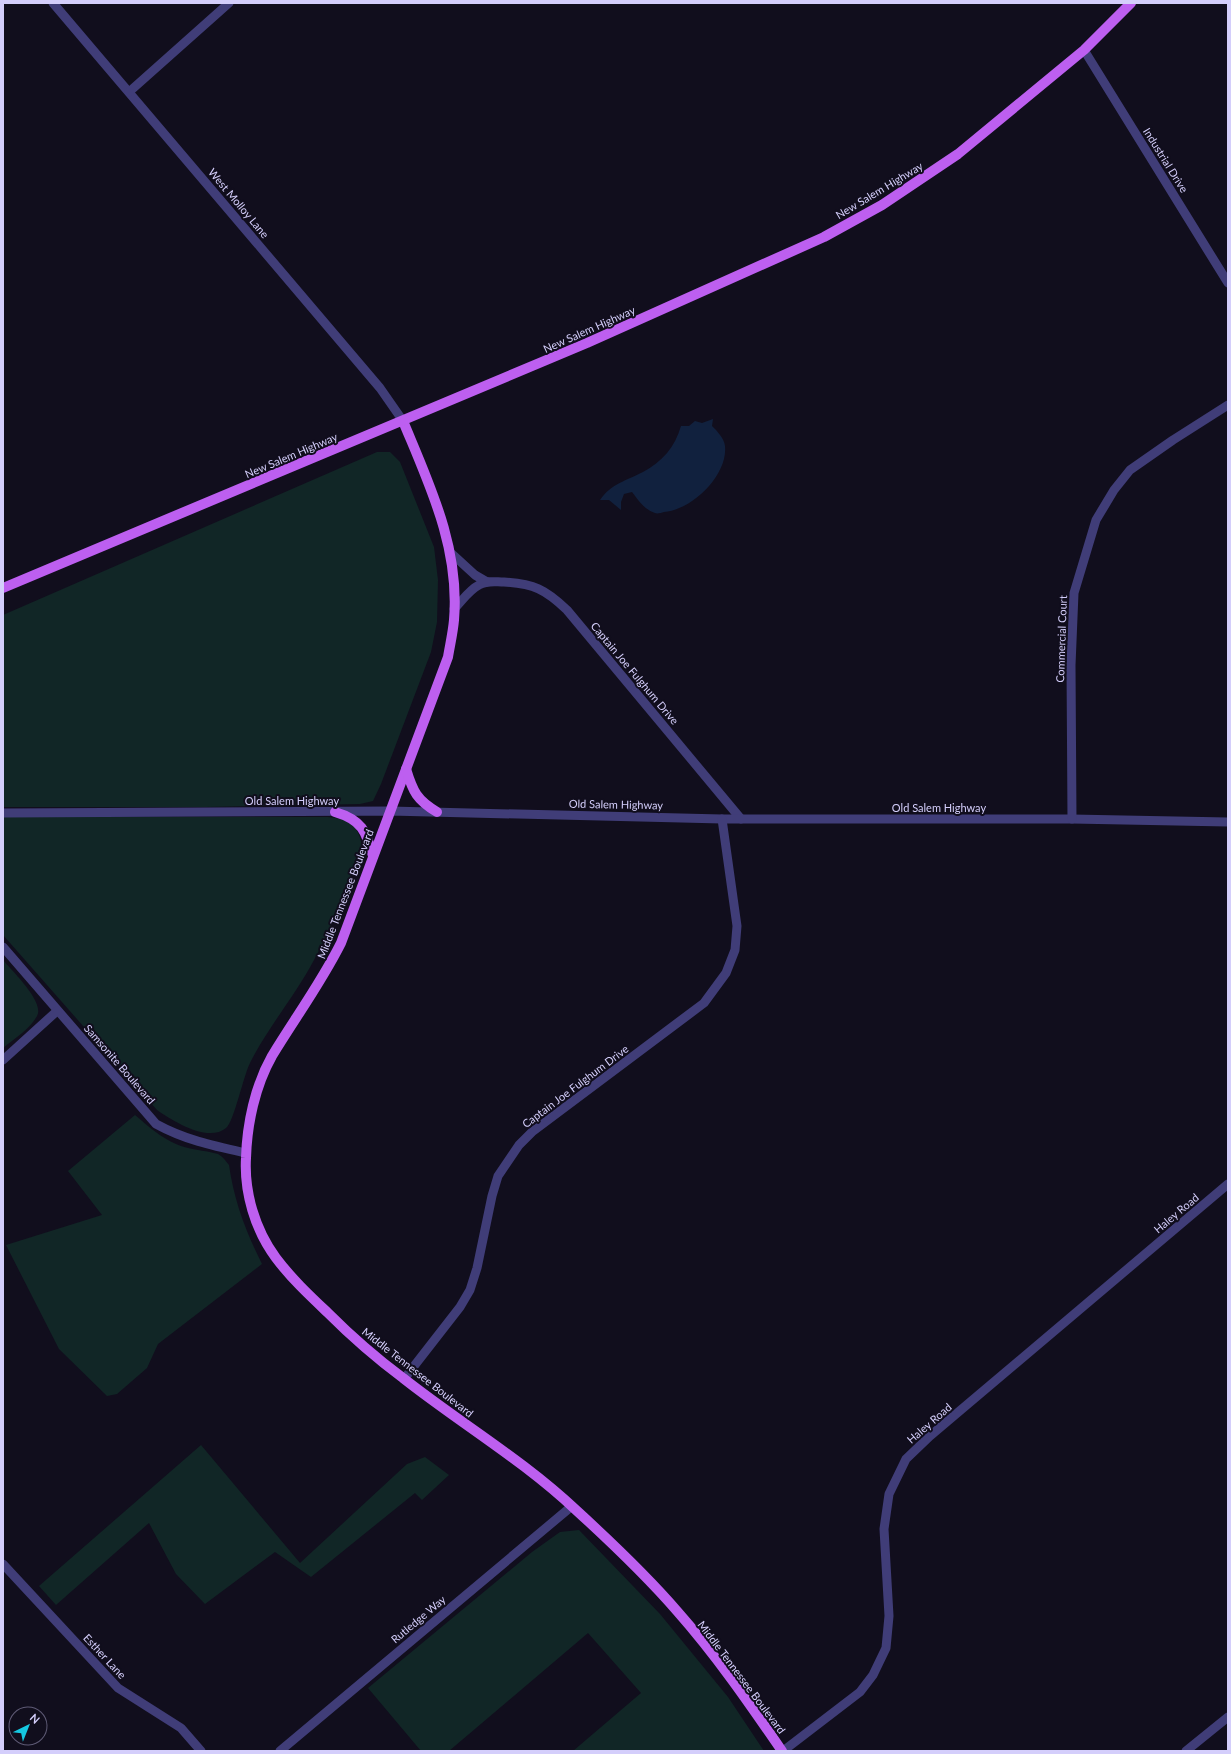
<svg xmlns="http://www.w3.org/2000/svg" width="1231" height="1754" font-family="Lato,sans-serif">
  <rect width="100%" height="100%" fill="#110e1d"/>
  <g fill="#112626">
    <path d="M377,452H390L400,462L434,547L438,580L437,622L431,652L381,784L373,801L360,804L207,807H3V615Z"/>
    <path d="M3,817H328C349,819 357,823 362,845C347,884 334,924 314,960C295,996 268,1027 250,1063C243,1077 234,1122 226,1128C208,1143 173,1121 157,1110L3,935Z"/>
    <path d="M3,960C12,971 45,1002 37,1016C30,1029 14,1039 3,1048Z"/>
    <path d="M135,1115C148,1126 160,1137 176,1144C189,1150 204,1150 218,1154C222,1156 226,1161 229,1165C234,1201 246,1232 262,1264L158,1344L147,1368L117,1394L107,1396L59,1349L6,1245L102,1215L68,1171Z"/>
    <path d="M201,1445L300,1563L407,1464L425,1457L449,1475L422,1500L415,1493L311,1577L275,1552L205,1604L176,1574L149,1523L56,1605L39,1586Z"/>
    <path d="M579,1530L660,1614L728,1697L764,1751H573L641,1693L588,1633L449,1751H421L368,1688L532,1552L560,1532Z"/>
  </g>
  <path fill="#11213e" d="M713,419L712,426C717,431 724,438 725,446C728,475 692,510 664,512C661,513 657,514 655,513C645,510 638,500 632,492L624,494L621,502V510L609,500H600C612,483 626,481 643,472C662,462 675,447 681,426H689L695,421L702,423Z"/>
  <g fill="none" stroke-linecap="round" stroke-linejoin="round">
    <g stroke="#403d78" stroke-width="9">
      <path d="M53,3L380,388L403,421"/>
      <path d="M1084,50L1228,283"/>
      <path d="M129,92L229,3"/>
      <path d="M451,553L475,575L487,582"/>
      <path d="M454,609C462,601 469,590 479,585C487,580 495,582 504,582C534,584 545,589 567,610L741,819"/>
      <path d="M3,813L390,811L722,819H1072L1228,822"/>
      <path d="M1072,819L1071,665L1074,593L1096,520L1114,490L1130,470L1173,440L1228,405"/>
      <path d="M3,947L156,1124C185,1140 214,1146 246,1153"/>
      <path d="M3,1060L57,1011"/>
      <path d="M404,1379L460,1307L470,1290L477,1268L492,1196L498,1176L519,1145L532,1132L704,1003L726,973L735,950L737,926L722,819"/>
      <path d="M3,1564L118,1688L181,1728L201,1751"/>
      <path d="M280,1751L572,1506"/>
      <path d="M783,1751L860,1692L873,1675L886,1648L889,1616L884,1529L889,1494L906,1459L930,1436L1228,1184"/>
      <path d="M1186,1751L1228,1717"/>
    </g>
    <g stroke="#bd5ff0" stroke-width="10">
      <path d="M403,421C430,486 460,548 454,620C453,632 450,645 448,657L341,943C321,983 295,1018 272,1056C255,1086 247,1124 246,1158C244,1192 255,1230 276,1258C291,1278 309,1295 327,1312C351,1336 376,1358 403,1378C460,1423 523,1460 576,1510C611,1542 646,1575 677,1611C716,1655 749,1703 782,1751"/>
      <path d="M3,588L587,343L824,237L882,205L958,154L1084,50L1131,3"/>
      <path d="M406,769C413,792 417,800 437,812"/>
      <path d="M335,812C362,820 366,831 373,856"/>
    </g>
  </g>
  <g text-anchor="middle" dominant-baseline="central" stroke-width="4" stroke-linejoin="round" paint-order="stroke">
    <g font-size="11" fill="#d4cefb" stroke="#110e1d">
      <text transform="translate(1166 160) rotate(58)">Industrial Drive</text>
      <text transform="translate(879 190) rotate(-31)">New Salem Highway</text>
      <text transform="translate(239 203) rotate(50)">West Molloy Lane</text>
      <text transform="translate(589 329) rotate(-24)">New Salem Highway</text>
      <text transform="translate(291 455) rotate(-23)">New Salem Highway</text>
      <text transform="translate(1061 639) rotate(-88)">Commercial Court</text>
      <text transform="translate(635 673) rotate(50)">Captain Joe Fulghum Drive</text>
      <text x="292" y="800">Old Salem Highway</text>
      <text transform="translate(616 804) rotate(1)">Old Salem Highway</text>
      <text x="939" y="807">Old Salem Highway</text>
      <text transform="translate(345 894) rotate(-69)">Middle Tennessee Boulevard</text>
      <text transform="translate(120 1064) rotate(49)">Samsonite Boulevard</text>
      <text transform="translate(575 1086) rotate(-37)">Captain Joe Fulghum Drive</text>
      <text transform="translate(1176 1213) rotate(-40)">Haley Road</text>
      <text transform="translate(418 1372) rotate(38)">Middle Tennessee Boulevard</text>
      <text transform="translate(929 1423) rotate(-41)">Haley Road</text>
      <text transform="translate(418 1619) rotate(-40)">Rutledge Way</text>
      <text transform="translate(105 1656) rotate(47)">Esther Lane</text>
      <text transform="translate(742 1677) rotate(53)">Middle Tennessee Boulevard</text>
    </g>
  </g>
  <rect width="1231" height="1754" fill="none" stroke="#d4cefb" stroke-width="8"/>
  <g transform="translate(28 1726) rotate(43)"><circle r="19" fill="#110e1d" stroke="#5f5b76"/>
  <path d="M0-3L7 15L0 10L-7 15Z" fill="#15c7e0"/>
  <text y="-6" font-size="11" font-weight="bold" text-anchor="middle" fill="#d4cefb">N</text>
  </g>
</svg>
